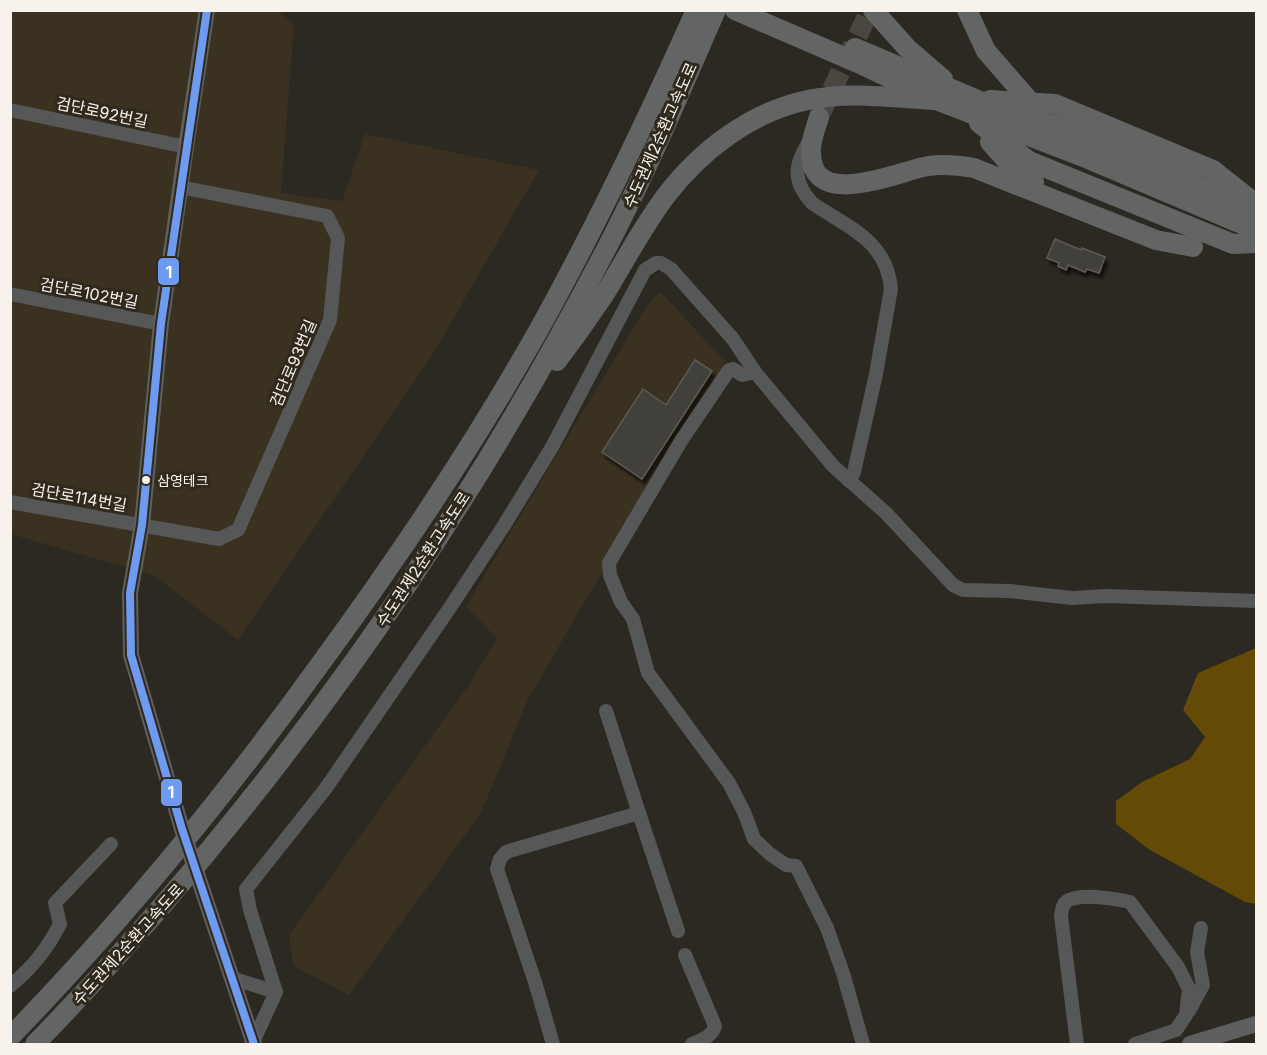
<svg xmlns="http://www.w3.org/2000/svg" width="1267" height="1055" font-family="Inter,'Noto Sans KR',sans-serif">
  <defs>
    <filter id="shadow"><feDropShadow dx="3" dy="5" stdDeviation="1.5" flood-color="#0009"/></filter>
  </defs>
  <rect width="100%" height="100%" fill="#2c2922"/>
  <g fill="#3a3121">
    <path d="M10,11H279L294,25L281,193L342,201L365,134L539,170L433,354L238,640L155,576L11,534Z"/>
    <path d="M660,291L725,362L528,699L481,813L349,995L293,966L289,935L468,686L497,639L466,606L646,307Z"/>
  </g>
  <path fill="#634a06" d="M1256,648V904L1245,902L1150,850L1116,824V801L1142,782L1190,759L1205,737L1183,710L1198,673Z"/>
  <g fill="#423f3a" stroke="#5c5a54" stroke-width="1.5" filter="url(#shadow)">
    <path d="M1055,239L1081,250L1082,248L1105,257L1099,273L1087,269L1085,272L1068,265L1066,270L1058,266L1059,263L1047,258Z"/>
    <path d="M695,360L712,371L642,479L602,452L643,389L666,405Z"/>
  </g>
  <g fill="none" stroke-linecap="round" stroke-linejoin="round">
    <path stroke="#4a4740" stroke-width="20" stroke-dasharray="20 10" stroke-linecap="butt" d="M819,117L870,10"/>
    <g stroke="#565757" stroke-width="14">
      <path d="M10,110L186,147"/>
      <path d="M810,140C795,164 791,180 812,203C847,227 887,240 891,289L876,374L854,472L849,481"/>
      <path d="M10,294L161,324"/>
      <path d="M755,372L742,375L733,369L729,370L681,441L609,563L610,575L621,602L633,619L648,673L729,783L744,812L754,839L770,854L786,865L796,866L827,928L843,973L863,1044"/>
      <path d="M10,502L219,539L238,530L330,320L338,238L327,216L180,187"/>
      <path d="M606,711L639,813"/>
      <path d="M685,955L715,1026C712,1037 701,1040 692,1044"/>
      <path d="M231,978L276,992L253,1042"/>
      <path d="M10,986C33,967 47,949 60,924L55,903L111,844"/>
      <path d="M276,992L250,910L246,889L326,788L449,609L503,527L552,447L645,270L656,263H661L671,269L733,339L755,372L833,466L886,513L953,585L963,590L1010,591L1072,598L1106,596L1256,601"/>
      <path d="M1189,1011L1203,985L1197,952L1201,928"/>
      <path d="M553,1044L535,982L497,869L500,859L506,852L639,813L678,931"/>
      <path d="M1077,1044L1061,916C1062,910 1062,903 1069,900C1083,893 1116,899 1130,902L1178,967L1189,989L1186,1015L1176,1030L1135,1044"/>
    </g>
    <g stroke="#5e5f5e" stroke-width="16">
      <path d="M207,10L186,147L161,324L142,525L130,593L131,655L182,829L254,1044"/>
      <path d="M1190,1044L1256,1024"/>
    </g>
    <g stroke="#636564" stroke-width="20">
      <path d="M735,10L858,63L936,100L1086,158L1256,230"/>
      <path d="M873,10L907,48L943,79"/>
      <path d="M967,10L986,51L1034,106"/>
      <path d="M855,48L1027,121"/>
      <path d="M990,100L1055,104L1213,170L1256,204"/>
      <path d="M1016,112C1096,138 1175,174 1251,210"/>
      <path d="M819,117C816,128 810,141 811,153C812,211 896,172 928,166C944,164 958,165 974,168L1156,240L1193,247"/>
      <path d="M979,123L1029,161L1233,244L1256,243"/>
      <path d="M990,142L1021,177L1034,182"/>
      <path d="M557,361C573,340 588,319 602,298C623,265 641,229 665,197C700,151 750,112 808,100C850,91 894,98 936,100"/>
      <path d="M10,1037C124,920 226,795 321,663C403,551 481,435 548,313C602,214 650,113 696,10"/>
      <path d="M35,1044C262,811 453,543 603,255C645,176 680,92 716,10"/>
    </g>
    <defs>
      <path id="bus-1" d="M207,10L161,324L142,525L130,593L131,655L182,829L254,1044"/>
    </defs>
    <use href="#bus-1" stroke="#302a1e" stroke-width="12"/>
    <use href="#bus-1" stroke="#6e9af0" stroke-width="8"/>
  </g>
  <circle fill="#f7f3ec" stroke="#302a1e" stroke-width="2" cx="146" cy="480" r="5"/>
  <g text-anchor="middle" dominant-baseline="central" stroke-width="6" stroke-linejoin="round" paint-order="stroke">
    <g font-size="14" fill="#f7f3ec" stroke="#302a1e" text-anchor="start">
      <text x="157" y="480">삼영테크</text>
    </g>
    <g font-size="16" fill="#f7f3ec" stroke="#302a1e">
      <text transform="translate(102 112) rotate(12)">검단로92번길</text>
      <text transform="translate(660 135) rotate(-66)">수도권제2순환고속도로</text>
      <text transform="translate(89 293) rotate(11)">검단로102번길</text>
      <text transform="translate(293 363) rotate(-67)">검단로93번길</text>
      <text transform="translate(79 497) rotate(10)">검단로114번길</text>
      <text transform="translate(423 559) rotate(-57)">수도권제2순환고속도로</text>
      <text transform="translate(128 944) rotate(-48)">수도권제2순환고속도로</text>
    </g>
  </g>
  <g stroke="#302a1e" stroke-width="2">
    <rect x="157" y="257" width="23" height="29" rx="6" fill="#6e9af0"/>
    <rect x="160" y="778" width="23" height="29" rx="6" fill="#6e9af0"/>
  </g>
  <g font-size="16" text-anchor="middle" font-weight="bold" fill="#fff">
    <text x="169" y="278">1</text>
    <text x="171" y="798">1</text>
  </g>
  <rect width="1267" height="1055" fill="none" stroke="#f7f3ec" stroke-width="24"/>
</svg>
